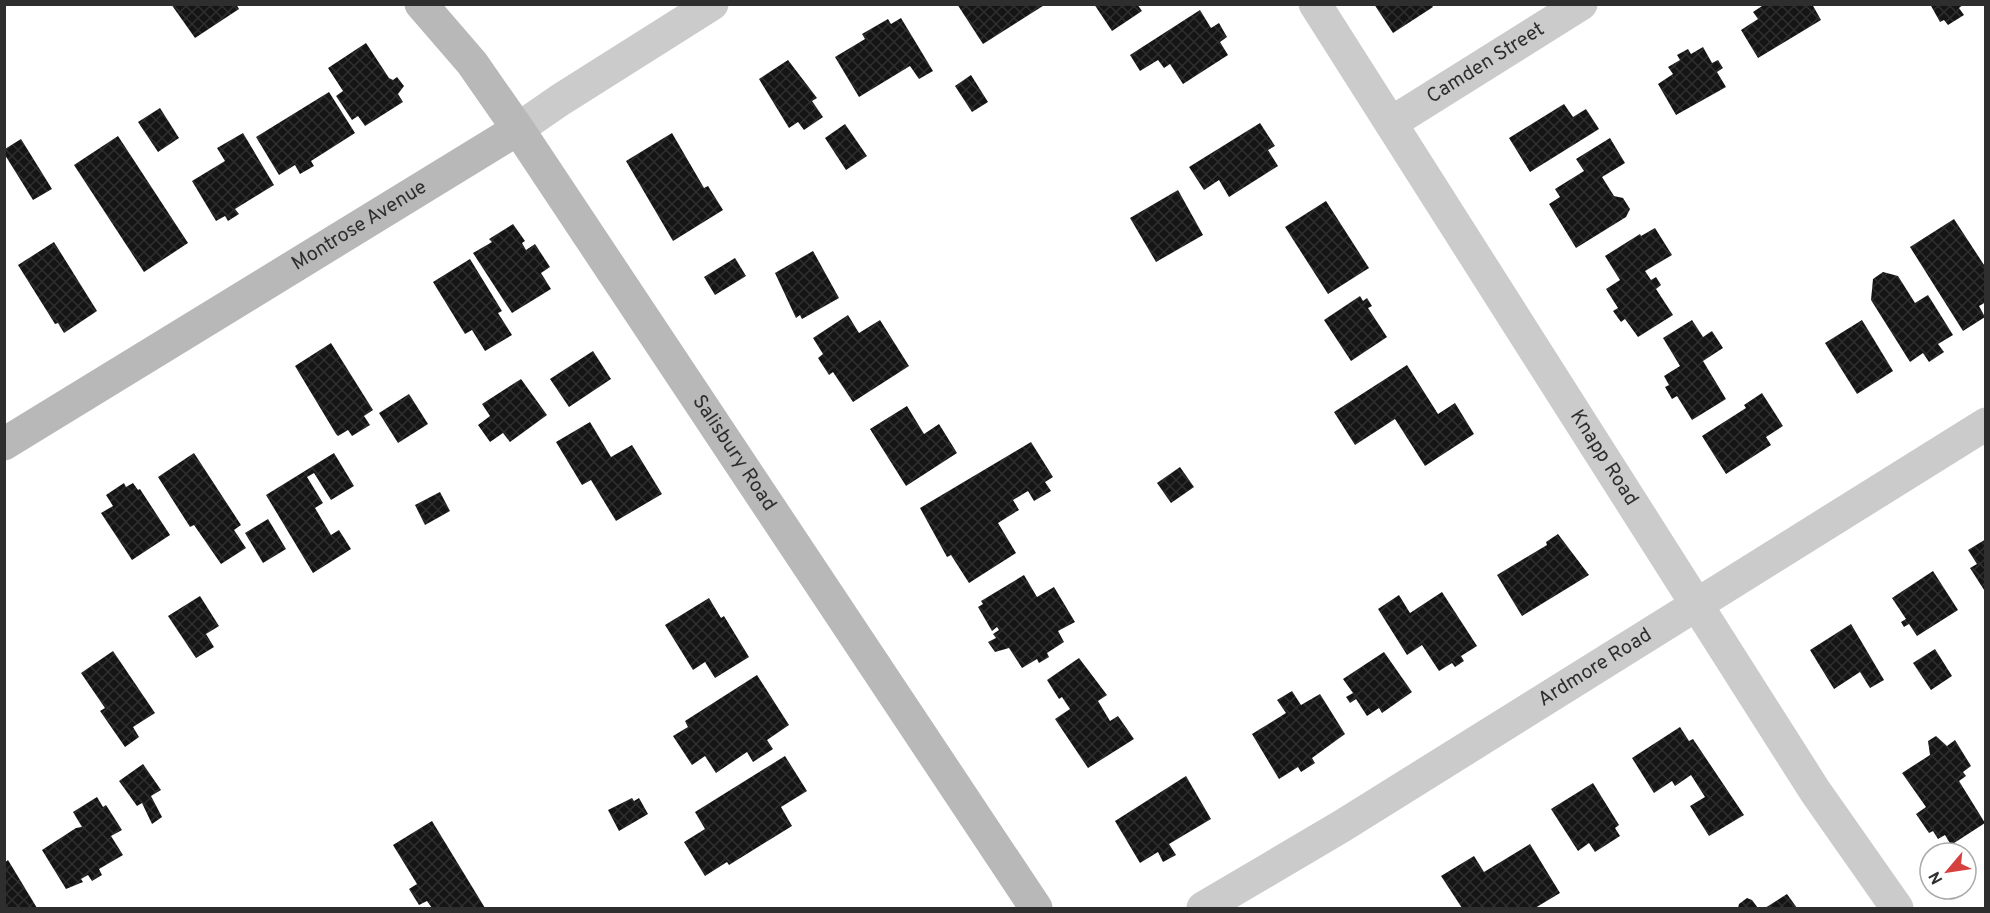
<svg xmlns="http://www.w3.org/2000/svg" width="1990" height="913" font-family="Overpass,sans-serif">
  <defs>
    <pattern id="building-cross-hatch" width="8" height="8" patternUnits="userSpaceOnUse" patternTransform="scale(1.5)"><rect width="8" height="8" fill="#151515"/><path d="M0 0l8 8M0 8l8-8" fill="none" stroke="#2f2f2f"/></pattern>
  </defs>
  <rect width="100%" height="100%" fill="#fff"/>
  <g fill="url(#building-cross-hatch)">
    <path d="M171,4H236L239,9L195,38Z"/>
    <path d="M957,4H1046L983,44Z"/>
    <path d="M1094,4H1137L1142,11L1112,31Z"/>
    <path d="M1374,4H1431L1433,7L1393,33Z"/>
    <path d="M1765,4H1812L1821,20L1758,58L1741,30L1758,19L1753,12Z"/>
    <path d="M1930,4H1964L1959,8L1964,15L1948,25L1944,20L1940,22Z"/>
    <path d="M1200,10L1211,28L1219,23L1227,37L1220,42L1228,55L1183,84L1170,64L1164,68L1158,60L1140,71L1130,55Z"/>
    <path d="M901,18L933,71L919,79L910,66L859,97L835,57L865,39L862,34L888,19L891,24Z"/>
    <path d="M366,43L389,78L393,80L397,77L404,86L398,94L403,102L365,126L358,116L352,120L336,96L343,91L328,68Z"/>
    <path d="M1703,47L1712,63L1718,60L1723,68L1717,72L1726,87L1676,115L1658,84L1673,74L1668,67L1680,60L1677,55L1688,49L1691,54Z"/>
    <path d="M788,60L817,98L812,101L823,117L804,130L798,122L789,128L759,79Z"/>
    <path d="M971,75L988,102L972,112L955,86Z"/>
    <path d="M329,92L355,133L311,161L314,166L300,174L295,165L279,175L256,137Z"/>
    <path d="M1564,104L1573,117L1586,109L1599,129L1530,172L1509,138Z"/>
    <path d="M160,108L179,138L158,152L138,122Z"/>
    <path d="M1260,123L1275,146L1268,150L1278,166L1229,197L1219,180L1204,190L1189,167Z"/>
    <path d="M845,124L867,156L846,170L825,138Z"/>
    <path d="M243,133L274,185L235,209L239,214L228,221L225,216L216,221L192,181L225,161L217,148Z"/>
    <path d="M672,133L704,188L708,186L723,210L673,241L626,161Z"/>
    <path d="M118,136L188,243L144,272L74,165Z"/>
    <path d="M1610,138L1625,163L1602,177L1614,196L1623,198L1630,209L1626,217L1576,248L1549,204L1560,197L1555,189L1584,171L1576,159Z"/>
    <path d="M21,139L52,189L33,200L5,155V149Z"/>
    <path d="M1178,190L1203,235L1156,262L1130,218Z"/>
    <path d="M1326,201L1369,268L1328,294L1285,227Z"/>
    <path d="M1954,219L1986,268V302L1979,306L1985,317L1963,331L1910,247Z"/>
    <path d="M513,224L525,241L522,243L526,250L535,244L550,267L541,273L551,289L512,313L473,253L492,242L489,239Z"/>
    <path d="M1655,228L1672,255L1645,271L1651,280L1656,277L1661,285L1656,289L1673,315L1638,337L1625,319L1621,322L1613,311L1618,308L1606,289L1620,280L1605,256L1640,234L1641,236Z"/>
    <path d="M54,242L97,311L64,333L58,323L55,324L18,265Z"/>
    <path d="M813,251L839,298L802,319L800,315L796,318L775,273Z"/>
    <path d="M735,258L746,276L715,295L704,277Z"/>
    <path d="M470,259L502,311L498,313L512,335L485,351L472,330L465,334L433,282Z"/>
    <path d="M1883,272L1898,276L1915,303L1928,295L1953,335L1938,344L1944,352L1929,362L1923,353L1910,362L1871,300L1873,279Z"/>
    <path d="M1360,296L1363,301L1367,298L1372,306L1368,308L1387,337L1351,361L1324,320Z"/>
    <path d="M848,315L859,333L880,320L909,366L853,402L833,372L829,375L818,358L823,354L813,338Z"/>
    <path d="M1692,320L1703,337L1712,331L1723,348L1703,361L1726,399L1692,420L1677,396L1672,399L1665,387L1669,385L1664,376L1680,366L1663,338Z"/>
    <path d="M1862,320L1893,371L1857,394L1825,343Z"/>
    <path d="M331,343L373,410L364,416L370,425L352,436L348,430L338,436L336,434L295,366Z"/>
    <path d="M593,351L611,379L569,407L550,379Z"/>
    <path d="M1407,365L1438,414L1455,403L1474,434L1425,466L1395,419L1355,445L1334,412Z"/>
    <path d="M521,379L547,415L510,442L503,433L490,442L478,425L490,416L482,404Z"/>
    <path d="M1762,393L1783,426L1766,437L1771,445L1726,474L1702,436L1746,408L1744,405Z"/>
    <path d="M409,394L428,424L398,443L379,413Z"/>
    <path d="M907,406L924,434L939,424L957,453L906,486L870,429Z"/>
    <path d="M590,422L611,457L632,445L662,494L616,521L591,480L582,485L556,442Z"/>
    <path d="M1031,442L1053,477L1045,482L1051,491L1034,501L1028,491L1013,500L1019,510L998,523L1016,553L969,583L951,555L947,557L920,508Z"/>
    <path d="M194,453L241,525L234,530L246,548L221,564L194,525L190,527L158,477Z"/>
    <path d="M334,453L354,486L331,500L314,473L307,477L323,503L315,508L331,535L339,530L351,549L313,573L266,495Z"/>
    <path d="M1180,467L1194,487L1171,503L1157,483Z"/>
    <path d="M124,483L126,487L133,483L138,490L140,489L170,535L132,560L101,513L113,506L106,495Z"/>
    <path d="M440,492L450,511L425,525L415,505Z"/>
    <path d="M268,519L286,549L263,563L245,533Z"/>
    <path d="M1558,534L1589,575L1522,616L1497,575L1547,545L1546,542Z"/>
    <path d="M1986,539V593L1970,568L1977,564L1968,550Z"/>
    <path d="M1933,571L1958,610L1917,636L1909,624L1904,627L1901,622L1906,619L1892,598Z"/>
    <path d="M1024,575L1037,597L1054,587L1075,622L1058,631L1064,642L1047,653L1049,657L1039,663L1037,659L1022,668L1009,648L995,652L988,642L996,638L993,634L999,630L997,627L992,631L978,607L983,604L981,601Z"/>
    <path d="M1442,592L1477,646L1461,656L1464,661L1455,667L1452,663L1439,671L1422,645L1407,655L1378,609L1399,595L1410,613Z"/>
    <path d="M200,596L219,626L206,634L214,647L196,658L168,616Z"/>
    <path d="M709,598L721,618L724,616L749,657L715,678L705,662L693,670L665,625Z"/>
    <path d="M1851,624L1884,680L1870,688L1860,672L1834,689L1810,650Z"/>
    <path d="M1935,649L1952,676L1931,690L1913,663Z"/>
    <path d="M113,651L155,713L133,727L139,737L125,747L100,711L105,708L81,673Z"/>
    <path d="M1384,652L1412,692L1382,713L1379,708L1367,716L1356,699L1350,703L1346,697L1353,693L1343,679Z"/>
    <path d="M1079,658L1107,695L1098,701L1110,721L1118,716L1134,739L1088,768L1055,719L1070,709L1062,697L1059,699L1047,680Z"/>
    <path d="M757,675L789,725L767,740L773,749L753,762L747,752L716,773L705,756L692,765L673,736L688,727L685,721Z"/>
    <path d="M1292,691L1301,705L1320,694L1345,734L1312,758L1315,763L1301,772L1298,767L1279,779L1252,734L1286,713L1277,700Z"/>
    <path d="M1680,727L1689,741L1693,739L1744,815L1709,836L1690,806L1705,797L1691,775L1675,786L1672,781L1654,793L1632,758Z"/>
    <path d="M1936,736L1947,746L1955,740L1971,766L1963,772L1966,776L1959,781L1985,823L1951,845L1945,835L1938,839L1933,831L1929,833L1916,814L1926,807L1902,773L1930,755L1928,741Z"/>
    <path d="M785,756L807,791L781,807L792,826L729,865L727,862L705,876L684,842L705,829L695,812Z"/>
    <path d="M143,764L161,790L151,796L162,817L152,824L142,803L137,806L119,781Z"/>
    <path d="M1186,776L1211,819L1169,844L1176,855L1163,862L1158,852L1140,863L1115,821Z"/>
    <path d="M1593,783L1619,825L1615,828L1620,836L1595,852L1589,843L1578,851L1551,809Z"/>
    <path d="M97,797L103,807L106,805L122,830L111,836L123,855L99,869L102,875L92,881L88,875L81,879L83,882L66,889L42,850L76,828L82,827L73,812Z"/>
    <path d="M632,798L634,801L639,798L648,814L619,831L608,810Z"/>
    <path d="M432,821L485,908H432L427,901L419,905L409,889L417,884L393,845Z"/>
    <path d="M1530,844L1560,893L1535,908H1462L1441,876L1474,856L1484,872Z"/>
    <path d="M8,860L37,908H4V863Z"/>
    <path d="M1787,894L1797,908H1765Z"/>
    <path d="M1747,898L1752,900L1758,908H1738L1739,904Z"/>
  </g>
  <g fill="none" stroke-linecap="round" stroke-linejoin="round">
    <g stroke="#cbcbcb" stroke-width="33">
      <path id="s1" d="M1315,4L1815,791L1897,908"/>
      <path id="s2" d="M1391,123L1581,4"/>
      <path d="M518,129L560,100L712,4"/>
      <path id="s3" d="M1203,908L1342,826L1986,424"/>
    </g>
    <g stroke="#b8b8b8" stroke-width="33">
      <path id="s4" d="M421,4L472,63L518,129L1036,908"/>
      <path id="s5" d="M4,444L518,129"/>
    </g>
  </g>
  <g text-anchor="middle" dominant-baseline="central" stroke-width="6" stroke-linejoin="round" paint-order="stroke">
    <g font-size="20" fill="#2e2e2e" stroke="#fff">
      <text stroke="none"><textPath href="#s2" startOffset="112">Camden Street</textPath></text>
      <text stroke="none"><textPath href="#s5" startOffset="417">Montrose Avenue</textPath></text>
      <text stroke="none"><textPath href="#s4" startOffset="548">Salisbury Road</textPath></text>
      <text stroke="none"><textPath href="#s1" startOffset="538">Knapp Road</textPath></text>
      <text stroke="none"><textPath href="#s3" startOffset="460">Ardmore Road</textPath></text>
    </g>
  </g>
  <rect width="1990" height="913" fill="none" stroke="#2e2e2e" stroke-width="12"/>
  <g transform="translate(1948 871) rotate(241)"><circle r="28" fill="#ffffff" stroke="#ababab" stroke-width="1.5"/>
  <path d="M0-4.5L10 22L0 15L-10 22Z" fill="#d6403f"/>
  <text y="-9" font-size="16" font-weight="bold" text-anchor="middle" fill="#2e2e2e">N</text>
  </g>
</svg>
